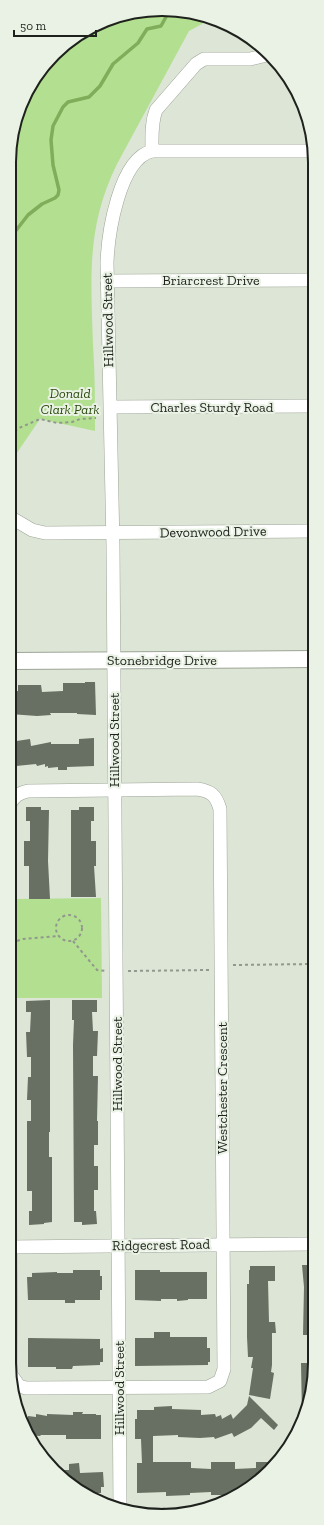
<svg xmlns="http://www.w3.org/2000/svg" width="324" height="1525" font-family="'Zilla Slab',serif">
  <rect width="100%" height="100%" fill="#dce5d6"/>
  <g fill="#b3e090">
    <path d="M182,10L211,19L189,31L117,164C86,227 91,278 93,345C95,374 95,402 95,431L40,419L10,463V142L29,86L69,41L122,14Z"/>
    <path d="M101,898L102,998H16L15,899Z"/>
  </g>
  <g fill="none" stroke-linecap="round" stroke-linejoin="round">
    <path stroke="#80ad5a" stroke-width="3.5" d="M10,244L14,233L28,215L42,204L55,198L58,195L59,190L53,165L51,140L53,126L63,107L68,102L89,97L100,86L113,64L138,43L147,29L161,26L167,15L172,11"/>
  </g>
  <g fill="#686f63">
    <path d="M85,682H95L96,715L77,714V713H50L51,715L37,716L10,714V691H18V685H41L42,692L63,691V683H85Z"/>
    <path d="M94,738V766L67,767V770H58V767L48,768V766L45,767V764L37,766L36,764L16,766L15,761L10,764V742L30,739L31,746L51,742V744H79V739Z"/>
    <path d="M26,807H41V810H49L48,861L50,899H29V866H24V841H30V821H26Z"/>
    <path d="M79,807H94V821H91V841H96V866H94L96,897H71V810H79Z"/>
    <path d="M50,1000V1132H49V1157H52V1222L44,1223V1224L29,1225V1211H32V1191H27V1121H31V1100H27L28,1077H31V1057H27L26,1032H30L31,1012H26V1001Z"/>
    <path d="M72,1000H97V1012H92L93,1031H98L97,1056H93V1076H98L97,1121H98V1145H94V1166H98V1190H94V1211H96L97,1224L82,1225V1222H74L73,1045L74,1020H72Z"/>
    <path d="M302,1265H314V1335H303L304,1287Z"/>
    <path d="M250,1266H275V1281H268L269,1322H275L276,1333H272V1365L271,1372L274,1373L270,1399L249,1395L253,1368H251L253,1357H248L247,1337V1284H249V1270H250Z"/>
    <path d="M73,1270H100V1276H102V1290H100V1300H75V1303H65V1300H28L27,1277H32V1273L57,1272V1273H73Z"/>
    <path d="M135,1270H160V1272H207V1299H188V1300L177,1301V1299H161V1301L135,1300Z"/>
    <path d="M154,1332H170V1337H207V1348H210V1362H208V1365L135,1366V1338H154Z"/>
    <path d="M28,1338L100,1339V1349L103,1348V1362H100V1365L73,1366L72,1369H56V1367H28Z"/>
    <path d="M301,1363H314V1383L304,1415H302Z"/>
    <path d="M249,1396L278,1425L274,1430L261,1418L251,1428L234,1437L232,1433L215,1439L214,1437L200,1438L178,1437V1435L153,1436V1462H191V1468L211,1469V1462H235V1469L256,1468V1462H275L263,1478L233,1495H211V1492L190,1493V1495L166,1496V1492L137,1493V1463H142L141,1439H135V1419H137V1410H154V1407L172,1406V1409L201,1410V1415L215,1414L216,1417L221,1415L222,1419L231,1414L233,1419L247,1405Z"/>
    <path d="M73,1412H83L82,1414H96V1415H101V1439H66V1435H41L40,1436L29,1435L26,1429L28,1416L36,1417V1414L47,1416V1414L73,1415Z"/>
    <path d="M79,1463L80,1473L103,1472L104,1487H101V1493H85L63,1478V1470H69V1464Z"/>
  </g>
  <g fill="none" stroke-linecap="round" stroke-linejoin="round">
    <defs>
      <g id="minor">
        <path d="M152,151C152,137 151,123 156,110L196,64L204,59H250L271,54"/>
        <path d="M107,281L315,280"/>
        <path d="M111,407L314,406"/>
        <path d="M10,517L32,530L45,533L314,531"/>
        <path d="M10,804C14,796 19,793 28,791L197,789C211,791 216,795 220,809L224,1369L220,1381L208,1387L26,1388L19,1386L12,1376"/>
        <path d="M9,1052L11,1374"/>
        <path d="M9,1247L314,1244"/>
        <path d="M120,1507L113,546L107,263C108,234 119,159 152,151H315"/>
        <path d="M148,1515L162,1514"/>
      </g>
      <path id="tertiary" d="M10,661L314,659"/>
    </defs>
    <use href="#minor" stroke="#9da597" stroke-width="14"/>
    <use href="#tertiary" stroke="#9da597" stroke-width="18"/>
    <g stroke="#92988d" stroke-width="2" stroke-dasharray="3 3" stroke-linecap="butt">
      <path d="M10,435L19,428L40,419L57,423L72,422L80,419L96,418"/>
      <circle cx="69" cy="928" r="13"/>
      <path d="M17,941L23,939L58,936"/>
      <path d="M73,941L97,970L106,971"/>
      <path d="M233,965L314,964"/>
      <path d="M128,971L210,970"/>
    </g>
    <use href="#minor" stroke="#fff" stroke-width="13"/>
    <use href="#tertiary" stroke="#fff" stroke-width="16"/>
  </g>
  <g text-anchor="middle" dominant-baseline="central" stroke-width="4" stroke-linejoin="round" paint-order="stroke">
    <g font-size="14" fill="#1e211c" stroke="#e9f2e4">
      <text x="211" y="280">Briarcrest Drive</text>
      <text transform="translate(108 320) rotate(-91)">Hillwood Street</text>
      <text x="212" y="407">Charles Sturdy Road</text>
      <text transform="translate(213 532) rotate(-1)">Devonwood Drive</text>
      <text x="162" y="660">Stonebridge Drive</text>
      <text transform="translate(114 740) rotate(-90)">Hillwood Street</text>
      <text transform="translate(117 1064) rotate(-90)">Hillwood Street</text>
      <text transform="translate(222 1088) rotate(-90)">Westchester Crescent</text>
      <text transform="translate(161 1245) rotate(-1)">Ridgecrest Road</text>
      <text transform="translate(119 1388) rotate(-90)">Hillwood Street</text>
    </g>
    <g font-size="14" font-style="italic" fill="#2c4a0e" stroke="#e9f2e4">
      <text x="70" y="393">Donald<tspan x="70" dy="16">Clark Park</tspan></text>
    </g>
  </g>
  <path d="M0 0H324V1525H0ZM162 16H162A146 146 0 0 1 308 162V1363A146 146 0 0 1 162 1509H162A146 146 0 0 1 16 1363V162A146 146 0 0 1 162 16Z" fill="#e9f2e4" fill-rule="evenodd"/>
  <path fill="none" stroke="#1e211c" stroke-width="2" d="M162 16H162A146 146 0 0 1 308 162V1363A146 146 0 0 1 162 1509H162A146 146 0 0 1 16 1363V162A146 146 0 0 1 162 16Z"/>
  <path d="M14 30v6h82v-6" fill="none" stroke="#1e211c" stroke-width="2"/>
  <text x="20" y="30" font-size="12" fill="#1e211c" stroke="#e9f2e4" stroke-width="3" paint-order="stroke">50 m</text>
</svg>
